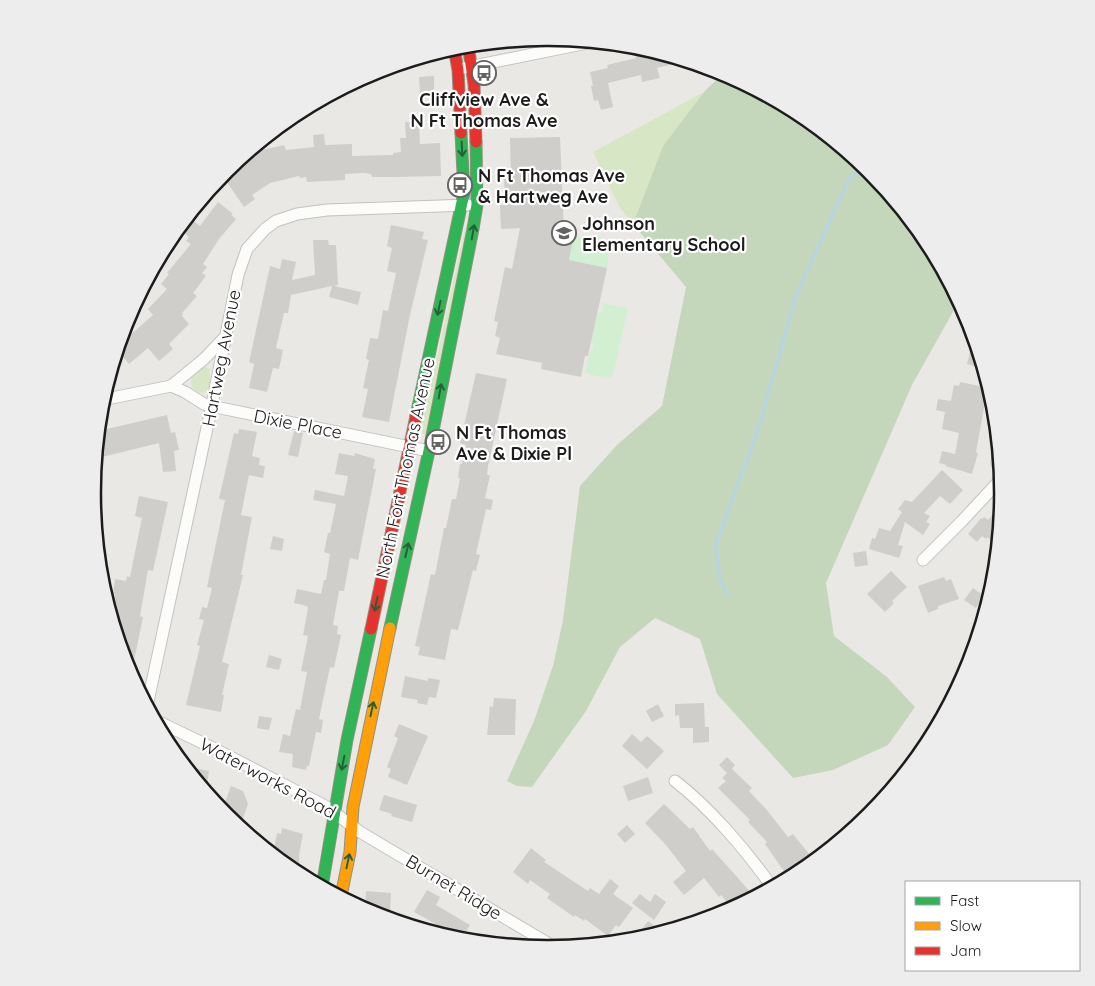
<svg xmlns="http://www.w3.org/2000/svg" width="1095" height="986" font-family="Quicksand,sans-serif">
  <rect width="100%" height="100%" fill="#eae8e4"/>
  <g fill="#d7e6c4">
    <path d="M704,92L663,146L633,224L620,208L593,152Z"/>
    <path d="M466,224H472L427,434L424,435L421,431Z"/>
    <path d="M203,366L210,369V385L206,392C196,395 187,385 193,375C195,372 200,369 203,366Z"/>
  </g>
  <path fill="#c5d7bb" d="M723,73L801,114L870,171L926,240L959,301L912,385L826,583L834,636L887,677L915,707L888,745L833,770L793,778L717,694L700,639L655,618L620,647L586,711L532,787L517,786L507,781L534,721L553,666L563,620L580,486L617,445L662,406L686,287L633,224L663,146L704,92Z"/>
  <g fill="#d3efd2">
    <path d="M600,236L609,253L607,268L569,260L573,238Z"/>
    <path d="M603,303L628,308L613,376C605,380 594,375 585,373L589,353L592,351L594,343H591L597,312L601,313Z"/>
  </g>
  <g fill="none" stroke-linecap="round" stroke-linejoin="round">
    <path stroke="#b9d5dc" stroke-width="4" d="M727,593L719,578L716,543L758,430L795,298L847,183L862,165"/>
  </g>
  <g fill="#d0cecb">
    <path d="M653,51L686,61L657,68L660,78L642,82L641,75L608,83L613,107L601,110L598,100L594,101L591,86H593L590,72L608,68L607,65L636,58V56Z"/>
    <path d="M434,76V93H420L419,77Z"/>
    <path d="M405,122H419L420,144L440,143L441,176L394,177H372L371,174L364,173L345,174V180L307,182L306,177L300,178L299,176L270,183L252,195L255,199L244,207L222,175L249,153L284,145L286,150L314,147L313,135L324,134L325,145L352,144V156L393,155V153L401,152L400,138H406Z"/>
    <path d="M560,137L564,232L574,234L569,260L607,268L588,356H585L581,377L541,369L542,363L496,354L500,338L495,336L498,322L494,321L505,267L512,269L520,228L501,229L500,205H505L504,178H511L510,138Z"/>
    <path d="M218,202L233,214L231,215L236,219L219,239L203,264L207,267L202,273L206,276L193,293L197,296L182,313L183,314L182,316L189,324L169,344L173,349L159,361L148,348L129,364L123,357L113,364L119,345L153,315L148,309L167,289L161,284L169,274L167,273L191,244L186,241L189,237L183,232L192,220L200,226Z"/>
    <path d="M391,225L424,232L422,239L428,240L410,315L389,422L362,417L368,389L363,388L369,360L366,359L370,338L378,339L383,310L388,311L396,273L387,271L392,248L387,246Z"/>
    <path d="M313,240H328L329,245H336L338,285L334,286L361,292L358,305L329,297L332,286L291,295L288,313H284L276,348L283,350L279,369L273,368L267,392L249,388L254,364L249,362L270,266L280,269L282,259L296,262L292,280L315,275Z"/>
    <path d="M974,337L981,360L979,368L967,364Z"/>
    <path d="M476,373L507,379L488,466L487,475H490L485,498L493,500L491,510L486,509L476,554L480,555L476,571L473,570L458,630L451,629L445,660L418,655L420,647L415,646L431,574L435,575L444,528H446L452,499H456L460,478H458L460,464H462L466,445L460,443Z"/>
    <path d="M960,382L989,388L990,390L987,402H985L976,452L978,453L972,474L945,466L947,465L939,463L942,451L955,454L959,433L942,429L945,412L936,410L938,399L951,401L954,385L959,386Z"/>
    <path d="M167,415L171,433L175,432L179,450L174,451L176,471L163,472L159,443L98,458L96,449L98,431Z"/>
    <path d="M239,429L257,432L252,456L260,458L259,465L265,466L263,478L249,475L241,515L252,517L241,575H243L222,662L229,664L222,695H224L221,712L186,705L200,646L197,645L204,620L199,619L202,607L207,608L212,588L207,587L225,500L219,499L234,433L238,434Z"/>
    <path d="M294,431L303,433L298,457L288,455Z"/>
    <path d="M339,453L354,456L355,453L375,459L373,469H376L358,560L350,558L344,591H339L333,625L338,626L337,634L341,635L334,668L330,667L319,719L323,720L321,733L316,732L309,766H307L306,770L292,767L293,754L279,752L283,734L290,736L296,709L300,710L307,672L301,671L308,636L303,635L308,608L307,606L294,603L297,589L321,594L324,580H326L330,554L324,552L328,533H330L336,504L313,500L315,490L344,496L348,476L335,474Z"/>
    <path d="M942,470L963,490L950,504L940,496L924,513L930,516L926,522L930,524L923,535L905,522L898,545L903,546L899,558L869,549L872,538L875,539L879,528L890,531L902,512L898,509L905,500L912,502Z"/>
    <path d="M139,496L168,502L153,571L148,570L140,616L143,617L131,675L127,667L111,615L115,594H113L115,579L126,581L127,576L130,577L142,518L135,516Z"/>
    <path d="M993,514L1000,520L998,546L987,537L986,539L982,536L977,542L968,534L981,518L982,519L984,517L988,520Z"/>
    <path d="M273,536L284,539L282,551L270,549Z"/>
    <path d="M866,551L868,565L855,567L853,553Z"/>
    <path d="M891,571L907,587L892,601L894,603L885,612L867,594Z"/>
    <path d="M944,577L946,581L951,579L959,599L938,606V609L928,613L918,586Z"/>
    <path d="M973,588L984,596L976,608L964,600Z"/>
    <path d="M269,655L282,659L279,670L266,667Z"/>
    <path d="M405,676L428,681V678L440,680L436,698L429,697L427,705L417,703L418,700L401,697Z"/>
    <path d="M494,698L516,699L515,735H487L490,706L493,707Z"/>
    <path d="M704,703L705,727H709V742L693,743V728H680L679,715L675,716V704Z"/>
    <path d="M658,704L664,716L652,722L646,711Z"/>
    <path d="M259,716L272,718L269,730L257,728Z"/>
    <path d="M399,724L428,736L407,785L388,777L391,769L387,767L398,738L394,736Z"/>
    <path d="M632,734L641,742L647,736L664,751L647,769L622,746Z"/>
    <path d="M727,757L735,765L732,769L752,788L749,791L766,809L788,837L793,834L814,860L801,871L797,866L786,874L765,844L767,842L748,822L750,820L718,788L726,781L722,778L727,773L719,765Z"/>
    <path d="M195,768L209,771L206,791L193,776Z"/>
    <path d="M648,777L653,793L628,801L623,786Z"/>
    <path d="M231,786L243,791L248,804L243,818L237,816L235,823L222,811Z"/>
    <path d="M384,795L417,805L412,822L391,816L392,814L379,810Z"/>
    <path d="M664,804L690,829L693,827L710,851L712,849L753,895L732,908L721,895L719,897L704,878L684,895L673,882L686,871L666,845L645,823Z"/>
    <path d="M627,825L635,834L625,843L617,834Z"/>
    <path d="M282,828L303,834L299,855L300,875L273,854L277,833L281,834Z"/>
    <path d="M531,848L546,860L544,862L588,891L590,888L599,894L610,879L619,886L613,894L633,908L619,927L616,925L608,936L585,919L584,921L575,915L574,917L547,898L550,894L530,880L528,884L513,872Z"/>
    <path d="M427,890L440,897L436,905L470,925L461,940L441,934L444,929L441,927L414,912Z"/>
    <path d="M366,891L391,893L390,914L370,912L365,909Z"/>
    <path d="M640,894L650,902L655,894L666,902L654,920L632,903Z"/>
    <path d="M648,921L663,932L634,940Z"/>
  </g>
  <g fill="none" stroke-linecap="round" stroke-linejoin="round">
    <defs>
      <g id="street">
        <path d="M464,68L592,42"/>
        <path d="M171,386L204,359L225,337"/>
        <path d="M102,400L171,386L185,392L204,404L211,406L429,451"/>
        <path d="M999,447L997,463L1002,479"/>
        <path d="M923,560L962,521L1001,479"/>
        <path d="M147,706L210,414L238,275L247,249L265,229L276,221L297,214L327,210L468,205"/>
        <path d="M155,720L211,747L327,807L360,832L556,948"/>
        <path d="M675,781C710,808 746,850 772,887"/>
      </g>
      <g id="fast">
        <path d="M416,416L464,193L461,133"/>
        <path d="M390,628L429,451L473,229L477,205L476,142"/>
        <path d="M322,887L347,740L371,629"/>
      </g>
      <path id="slow" d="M341,896L350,852L353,807L390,628"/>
      <g id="jam">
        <path d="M468,45L474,84L476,142"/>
        <path d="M454,48L458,70L461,133"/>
        <path d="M371,629L416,416"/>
      </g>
    </defs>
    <use href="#street" stroke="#c3c2c0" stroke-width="13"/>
    <use href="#fast" stroke="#91927e" stroke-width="13"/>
    <use href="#slow" stroke="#91927e" stroke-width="13"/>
    <use href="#jam" stroke="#91927e" stroke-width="13"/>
    <use href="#street" stroke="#fcfcfb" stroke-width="11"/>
    <use href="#fast" stroke="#30b455" stroke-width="11"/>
    <use href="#slow" stroke="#ff9f0a" stroke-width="11"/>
    <use href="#jam" stroke="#e5322d" stroke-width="11"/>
  </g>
  <defs><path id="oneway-shaft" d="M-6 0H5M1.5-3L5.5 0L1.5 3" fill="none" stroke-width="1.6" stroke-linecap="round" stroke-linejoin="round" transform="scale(1.25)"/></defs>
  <g stroke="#256036">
    <use href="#oneway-shaft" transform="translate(462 149) rotate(87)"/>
    <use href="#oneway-shaft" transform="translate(473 232) rotate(-80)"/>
    <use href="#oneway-shaft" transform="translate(439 308) rotate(102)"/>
    <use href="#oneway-shaft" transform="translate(440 391) rotate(-80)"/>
    <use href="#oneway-shaft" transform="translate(407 550) rotate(-77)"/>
    <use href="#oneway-shaft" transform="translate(376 604) rotate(102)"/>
    <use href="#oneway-shaft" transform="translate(372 709) rotate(-78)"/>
    <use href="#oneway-shaft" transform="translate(343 763) rotate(101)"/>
    <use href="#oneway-shaft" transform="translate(348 861) rotate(-78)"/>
  </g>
  <defs>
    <symbol id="bus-ring" viewBox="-11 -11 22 22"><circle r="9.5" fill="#fff" stroke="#646362" stroke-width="1.5"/><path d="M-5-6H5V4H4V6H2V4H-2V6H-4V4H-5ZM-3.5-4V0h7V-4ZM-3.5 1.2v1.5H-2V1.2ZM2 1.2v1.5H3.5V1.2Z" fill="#646362"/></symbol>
    <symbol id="school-ring" viewBox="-11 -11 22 22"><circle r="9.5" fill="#fff" stroke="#646362" stroke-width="1.5"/><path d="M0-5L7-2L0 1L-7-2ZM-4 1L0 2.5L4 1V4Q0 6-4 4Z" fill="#646362"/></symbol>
  </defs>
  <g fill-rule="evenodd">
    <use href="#bus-ring" x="470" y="59" width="28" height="28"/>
    <use href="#bus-ring" x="446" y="171" width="28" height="28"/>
    <use href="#school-ring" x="550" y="219" width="28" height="28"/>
    <use href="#bus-ring" x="424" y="428" width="28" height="28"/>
  </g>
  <g text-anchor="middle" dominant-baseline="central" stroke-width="4.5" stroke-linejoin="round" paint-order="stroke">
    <g font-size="18" font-weight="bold" fill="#1c1c1c" stroke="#fff" text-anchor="start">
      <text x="484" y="99" text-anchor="middle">Cliffview Ave &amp;<tspan x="484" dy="21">N Ft Thomas Ave</tspan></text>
      <text x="478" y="175">N Ft Thomas Ave<tspan x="478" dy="21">&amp; Hartweg Ave</tspan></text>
      <text x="582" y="223">Johnson<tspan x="582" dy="21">Elementary School</tspan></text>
      <text x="456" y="432">N Ft Thomas<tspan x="456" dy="21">Ave &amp; Dixie Pl</tspan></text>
    </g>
    <g font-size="18" fill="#1c1c1c" stroke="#fff">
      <text transform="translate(221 358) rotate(-79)">Hartweg Avenue</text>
      <text transform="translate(298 424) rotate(11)">Dixie Place</text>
      <text transform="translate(405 468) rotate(-78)">North Fort Thomas Avenue</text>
      <text transform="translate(268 778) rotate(28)">Waterworks Road</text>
      <text transform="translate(454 887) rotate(31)">Burnet Ridge</text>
    </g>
  </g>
  <path d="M0 0H1095V986H0ZM547 46H548A446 446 0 0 1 994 492V494A446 446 0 0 1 548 940H547A446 446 0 0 1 101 494V492A446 446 0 0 1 547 46Z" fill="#ededed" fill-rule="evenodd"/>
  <path fill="none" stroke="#1c1c1c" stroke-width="2.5" d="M547 46H548A446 446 0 0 1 994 492V494A446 446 0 0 1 548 940H547A446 446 0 0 1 101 494V492A446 446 0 0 1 547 46Z"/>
  <rect x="905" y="881" width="175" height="90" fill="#ffffff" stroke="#a4a4a4"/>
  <rect x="915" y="897" width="25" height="8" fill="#30b455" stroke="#a4a4a4"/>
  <text x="950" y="906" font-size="15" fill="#1c1c1c">Fast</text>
  <rect x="915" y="922" width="25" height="8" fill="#ff9f0a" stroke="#a4a4a4"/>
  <text x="950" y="931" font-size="15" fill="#1c1c1c">Slow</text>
  <rect x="915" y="947" width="25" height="8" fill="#e5322d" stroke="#a4a4a4"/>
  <text x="950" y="956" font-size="15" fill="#1c1c1c">Jam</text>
</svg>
